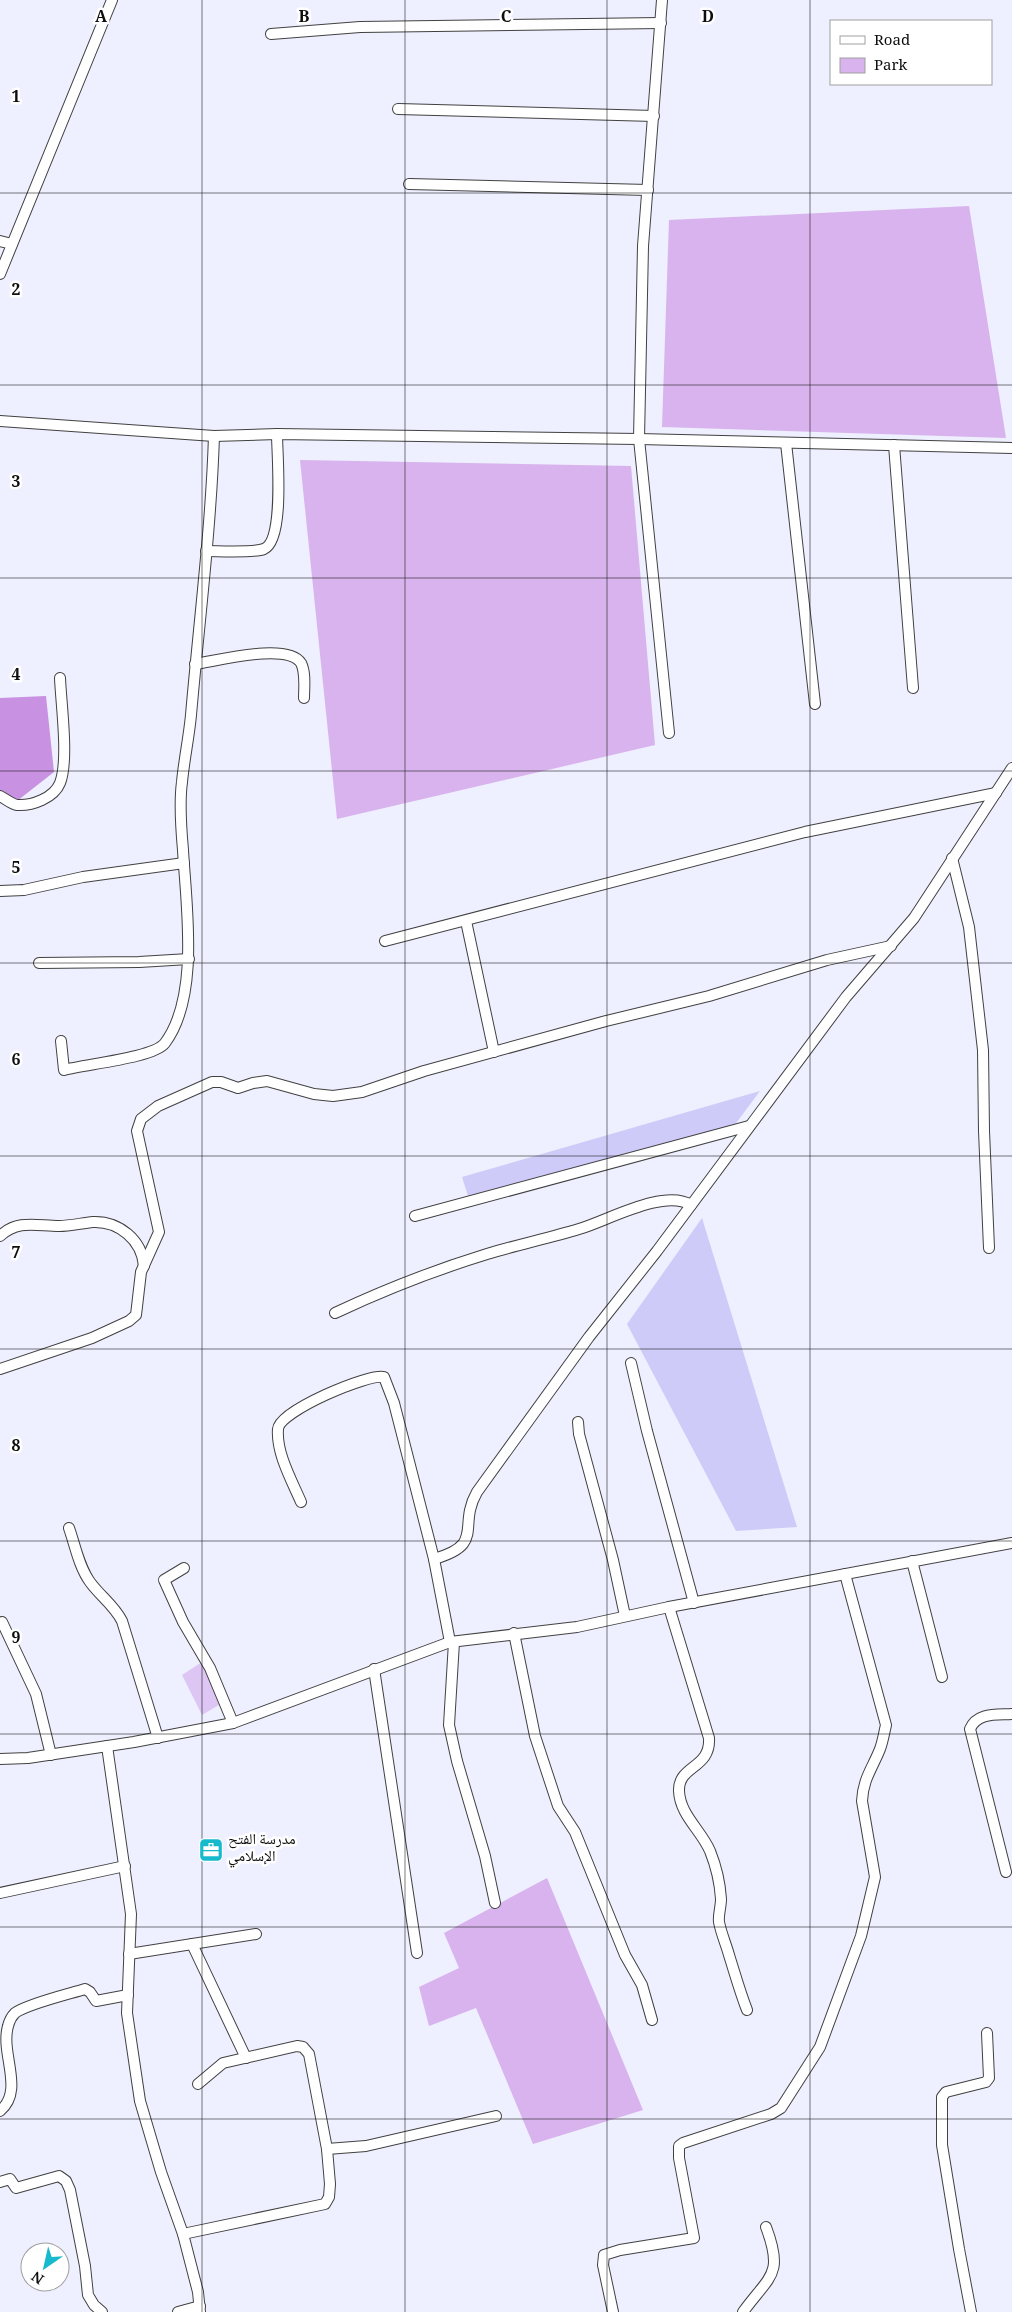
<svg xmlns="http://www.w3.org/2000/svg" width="1012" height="2312" font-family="Georgia,'Noto Naskh Arabic',serif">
  <rect width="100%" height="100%" fill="#eeefff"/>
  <g fill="#cecbf8">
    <path d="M760,1091L734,1126L468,1196L462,1177Z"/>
    <path d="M702,1218L797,1527L736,1531L627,1324Z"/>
  </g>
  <g fill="#d9b3ee">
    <path d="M969,206L1006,438L662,427L669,220Z"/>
    <path d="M300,460L631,466L655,745L337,819Z"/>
    <path d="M547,1878L643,2110L533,2144L476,2008L429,2026L419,1987L459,1968L444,1933Z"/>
  </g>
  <path fill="#c991e1" d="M46,696L54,772L17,801L0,791V698Z"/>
  <path fill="#ddc6f4" d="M205,1660L224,1702L202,1715L182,1675Z"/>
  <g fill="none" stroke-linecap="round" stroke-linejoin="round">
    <defs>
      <g id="minor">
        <path d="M662,0L643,246L639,439L669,733"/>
        <path d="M271,34L360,27L661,23"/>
        <path d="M398,109L654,116"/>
        <path d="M409,184L648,190"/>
        <path d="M0,241L12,244"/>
        <path d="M0,274L112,0"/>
        <path d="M0,421L214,436L277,434L639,439L1012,448"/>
        <path d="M786,443L815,704"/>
        <path d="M894,445L913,688"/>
        <path d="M206,551C219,551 253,553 264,549C285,540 277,455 277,434"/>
        <path d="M195,664C217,661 287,642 301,663C306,673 304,688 304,698"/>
        <path d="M0,796C6,799 11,804 17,805C32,806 54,798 60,783C69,760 61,704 60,678"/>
        <path d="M952,858L969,927L983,1050L984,1131L989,1248"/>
        <path d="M0,891L24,890L83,877L184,863"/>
        <path d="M466,921L494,1052"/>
        <path d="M385,941L805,832L996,793"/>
        <path d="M39,963L139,962L189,959"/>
        <path d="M61,1041L64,1070C85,1064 154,1058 165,1043C200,996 186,905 183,850C181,828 179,804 182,782C184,760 189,737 191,715C199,622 211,529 214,436"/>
        <path d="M415,1216L749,1126"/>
        <path d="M0,1236C18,1219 37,1226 59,1226C70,1226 82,1223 93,1222C119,1221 142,1240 144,1266"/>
        <path d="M335,1313C384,1290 435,1270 487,1254C517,1245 549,1238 579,1229C607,1221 664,1188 691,1205"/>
        <path d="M631,1363L647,1431L694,1603"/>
        <path d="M0,1369L92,1338L129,1321L136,1315L141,1272L159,1232L137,1131L141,1119L158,1106L212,1082H221L238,1088L253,1083L267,1081L314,1094L333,1096L362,1092L424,1071L606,1021L709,996L827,960L891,946"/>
        <path d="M578,1422L579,1434L613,1560L625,1616"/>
        <path d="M301,1502C292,1481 276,1453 278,1429C279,1411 369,1373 384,1377L394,1403L434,1559"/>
        <path d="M69,1528C75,1545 79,1567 90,1582C100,1596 114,1605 122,1621L158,1738"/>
        <path d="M912,1561L942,1677"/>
        <path d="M184,1568L164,1580L183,1622L210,1668L233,1723"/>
        <path d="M669,1607L709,1738C711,1769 678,1765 679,1791C680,1815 701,1830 710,1851C716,1866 720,1883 721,1899C721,1907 718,1915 719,1922C721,1933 726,1944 729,1955C735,1974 740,1992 747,2010"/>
        <path d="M2,1622L36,1694L51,1755"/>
        <path d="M514,1633L535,1736L558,1806L575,1832L625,1955L642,1985L652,2020"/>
        <path d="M450,1642L434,1559C486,1544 457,1527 477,1492L589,1337L657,1251L846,997L914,918L1012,768"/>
        <path d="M454,1642L449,1725L457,1761L485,1856L495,1903"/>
        <path d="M374,1669L417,1953"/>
        <path d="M107,1746L131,1914L127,2013L140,2101L161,2172L183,2234L198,2292L200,2312"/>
        <path d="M0,1759L28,1758L134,1742L233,1723L450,1642L577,1627L669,1607L1012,1543"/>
        <path d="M1006,1872L970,1729C977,1712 997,1715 1012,1714"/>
        <path d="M0,1893L125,1866"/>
        <path d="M192,1944L246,2058"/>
        <path d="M129,1954L256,1934"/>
        <path d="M0,2111C25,2090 0,2054 8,2026C9,2022 12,2016 15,2013C27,2004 69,1994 85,1989L90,1992L96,2001L128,1995"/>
        <path d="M327,2149L366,2146L496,2116"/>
        <path d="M0,2182L10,2179L16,2188L59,2176L66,2181L70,2190L85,2266L88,2295L94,2305L102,2312"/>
        <path d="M183,2234L325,2204L329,2197L330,2184L327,2149L309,2054L303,2047L297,2046L223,2063L198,2084"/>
        <path d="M178,2312L200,2306"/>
        <path d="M613,2312L603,2265L604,2255L620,2250L694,2238L679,2158V2146L683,2143L771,2114L781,2108L820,2047L861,1936L875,1877L862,1801C863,1779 872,1769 880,1749C883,1741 884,1733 886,1725L845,1574"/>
        <path d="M743,2312C770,2275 784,2275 766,2227"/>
        <path d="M971,2312L959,2249L942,2145V2097L946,2092L986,2082L989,2078L987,2033"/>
      </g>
    </defs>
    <use href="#minor" stroke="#414141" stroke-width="12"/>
    <use href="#minor" stroke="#fff" stroke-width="10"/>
  </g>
  <path fill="none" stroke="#0e0e0e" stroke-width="1" stroke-opacity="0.55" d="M202,0V2312M405,0V2312M607,0V2312M810,0V2312M0,193H1012M0,385H1012M0,578H1012M0,771H1012M0,963H1012M0,1156H1012M0,1349H1012M0,1541H1012M0,1734H1012M0,1927H1012M0,2119H1012"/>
  <defs>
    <symbol id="office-square" viewBox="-11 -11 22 22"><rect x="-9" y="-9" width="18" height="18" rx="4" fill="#17b9cd" stroke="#fff"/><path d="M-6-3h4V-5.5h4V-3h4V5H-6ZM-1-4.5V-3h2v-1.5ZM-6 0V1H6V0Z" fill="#fff"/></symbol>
  </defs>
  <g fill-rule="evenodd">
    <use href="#office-square" x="197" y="1836" width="28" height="28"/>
  </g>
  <g text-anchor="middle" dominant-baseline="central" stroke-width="5" stroke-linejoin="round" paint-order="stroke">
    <g font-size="15" fill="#0e0e0e" stroke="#fff" text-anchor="start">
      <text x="228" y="1841">مدرسة الفتح<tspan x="228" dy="17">الإسلامي</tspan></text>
    </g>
  </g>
  <g font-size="16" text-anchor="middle" font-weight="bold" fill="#0e0e0e" stroke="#fff" stroke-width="5" stroke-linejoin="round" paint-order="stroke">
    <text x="101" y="22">A</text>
    <text x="304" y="22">B</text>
    <text x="506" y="22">C</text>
    <text x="708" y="22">D</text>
    <text x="16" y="102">1</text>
    <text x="16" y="295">2</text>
    <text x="16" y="487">3</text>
    <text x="16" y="680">4</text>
    <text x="16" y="873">5</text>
    <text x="16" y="1065">6</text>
    <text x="16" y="1258">7</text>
    <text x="16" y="1451">8</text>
    <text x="16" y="1643">9</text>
  </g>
  <rect x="830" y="20" width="162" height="65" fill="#ffffff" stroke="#9f9f9f"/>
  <rect x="840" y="36" width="25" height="8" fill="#ffffff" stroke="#9f9f9f"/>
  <text x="874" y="45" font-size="15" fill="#0e0e0e">Road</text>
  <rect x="840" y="58" width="25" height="15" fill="#d9b3ee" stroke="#9f9f9f"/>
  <text x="874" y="70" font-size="15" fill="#0e0e0e">Park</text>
  <g transform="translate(45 2267) rotate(214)"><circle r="24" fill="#ffffff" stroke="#9f9f9f"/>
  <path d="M0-4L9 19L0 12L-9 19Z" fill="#17b9cd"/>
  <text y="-8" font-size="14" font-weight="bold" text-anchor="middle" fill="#0e0e0e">N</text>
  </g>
</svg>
